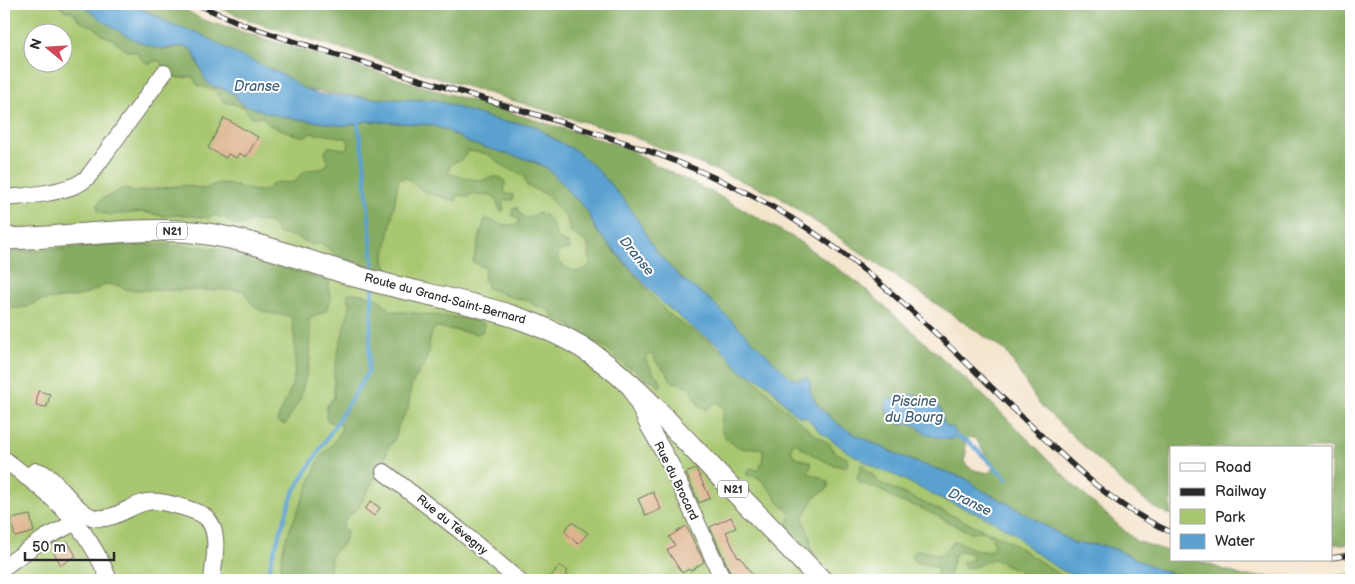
<svg xmlns="http://www.w3.org/2000/svg" width="1355" height="584" font-family="'Balsamiq Sans',sans-serif">
  <rect width="100%" height="100%" fill="#fff"/>
  <filter id="ink" filterUnits="userSpaceOnUse"><feTurbulence type="fractalNoise" baseFrequency=".02" numOctaves="2"/><feDisplacementMap in="SourceGraphic" scale="10" xChannelSelector="R" yChannelSelector="G"/><feConvolveMatrix kernelMatrix="1 2 1 2 8 2 1 2 1" color-interpolation-filters="sRGB"/></filter>
  <filter id="wash" filterUnits="userSpaceOnUse"><feTurbulence type="fractalNoise" baseFrequency=".0096" numOctaves="4" result="noise"/><feDisplacementMap in="SourceGraphic" scale="20" xChannelSelector="R" yChannelSelector="G"/><feGaussianBlur stdDeviation="1.12" result="paint"/><feColorMatrix in="noise" values="0 0 0 0 0 0 0 0 0 0 0 0 0 0 0 0 0 1.4 0 .05"/><feComposite in="paint" operator="in"/></filter>
  <g filter="url(#wash)">
    <rect width="100%" height="100%" fill="#f4e5cd"/>
    <path fill="#a8c76f" stroke="#6a794d" fill-rule="evenodd" d="M4,4H102L279,98L519,138L606,210L787,406L998,509L1166,580H4ZM32,32H62V62H32Z"/>
    <g fill="#86ac62" stroke="#586c46" fill-rule="evenodd">
      <path d="M57,4H81L89,10L165,50L185,46L189,48L193,51L198,64L212,86L231,92L235,95L239,101L245,105L284,117L345,126L367,121L431,125L446,130L469,143L519,156L547,168L564,185L570,194L582,204L588,213L596,230L667,313L724,352L810,431L830,444L834,452L847,458L848,465C837,472 806,451 796,443H793C786,458 801,458 810,462L811,466L808,473L820,477L828,482V488L815,497L803,518C804,524 807,528 809,534C813,542 807,546 815,554L813,557L783,526L790,520L789,511L779,503L773,493L761,480L757,477L747,475V471L750,468L757,470C763,463 764,457 762,449C757,447 753,449 747,449C736,448 722,438 721,427C721,421 724,414 724,408L716,402L707,409L699,406L691,389L683,384L673,382L670,379L668,374L657,363L652,354L646,356L645,359L655,375L659,378L662,385L659,387L654,381L644,379L634,369L626,366L607,348L591,341L575,331L570,325L553,317L550,311L536,306L527,300L514,298L487,288V283L483,280L486,268L473,262L485,218C497,223 506,228 519,223V219L512,215L513,208L517,207C525,224 527,216 540,213C559,219 550,242 569,243L570,249L559,251L558,257L561,264C572,272 579,275 590,265L589,249L587,243L570,231L567,219L547,195L530,187L527,186L524,176L505,167L488,154L469,151L461,160L454,162L449,168V173C454,176 480,181 485,180C493,177 494,175 503,179L505,183L504,191L506,194L513,195V200H504L502,205L504,207L503,211L500,210L495,197C490,195 487,194 482,196L473,193L469,197L460,195L457,197L456,201C436,196 421,193 407,178H399L384,261L389,273L340,258L328,248L322,244H311L293,236L279,234L274,226L269,222L251,221L242,226L234,225L224,218L213,215L208,218L183,215L163,216L143,212L109,215L98,211C96,202 101,198 109,196C115,194 118,190 124,188L134,192L183,185L205,189C208,188 212,185 215,184C227,180 251,193 266,191C274,178 282,184 294,182C298,179 301,172 306,171C315,167 323,173 328,162L325,153L328,147C334,146 341,150 347,149L349,146L348,139C335,135 324,135 311,133L305,136H299L269,125L263,117H251L244,107L224,102L214,90L197,85L193,77C188,76 187,78 182,78C170,78 165,70 160,61H154L150,64C144,62 140,59 137,52L127,51L112,39L102,35L93,26L87,25L79,20L72,11H66Z"/>
      <path d="M134,4H175L203,20L628,148L652,163L719,196L794,238L861,285L982,394L1080,491L1136,541L1171,552V560H1195L1243,576L1318,577L1351,574V580H1230L1225,579L1222,580H1196L1162,571L1117,550L1105,546L1074,543L1016,508L980,489L965,478L909,460L854,434L839,425L814,401L810,392V384L803,377L798,380L791,378L669,266L655,250L637,219L625,201L596,168L537,127L527,124L503,122L489,118L435,100L380,99L312,91L265,72ZM908,395L942,413C943,423 944,427 954,428L922,431C909,414 892,433 885,405L892,399L900,402ZM970,437L976,439L989,460L993,462L994,466L989,473C979,471 969,471 964,461L966,453L965,442Z"/>
      <path d="M210,4H1351V544H1331V448H1171V515L1154,508L1125,485L1039,404L1006,351L776,195L619,131L597,126L254,22Z"/>
      <path d="M153,244L202,247L230,251L330,282L328,289L332,298L328,304L326,311L309,319L311,335L310,360L300,399L285,425L277,421C281,410 287,399 291,388C299,366 294,340 292,317C265,311 258,317 243,290H128L120,286L105,284L97,289L80,296L38,301L27,307L4,309V253L111,245Z"/>
      <path d="M348,293C358,293 373,294 381,301C387,305 385,308 393,311L470,319L484,324L483,331L478,334L436,327L432,333L429,344L430,350L424,364L411,386L408,409L398,426L396,437L388,449L384,462L376,473L374,480L358,508L345,519L343,527L347,531C346,543 340,548 331,555L330,573L325,580H281V561L285,541L320,458L335,441L341,430V424L329,422L326,418L327,406L334,397V373L339,348L351,302L347,300Z"/>
      <path d="M862,464L880,483L1009,541L1068,580H1038L994,559C982,560 979,570 964,567L962,562L972,560L974,556L967,552L959,551L954,556L948,580H938L937,567L915,562L911,556L914,551L919,550L940,555L955,541C968,544 977,554 991,550L994,545L993,539L984,531L969,532L921,508L898,501L882,491L859,482L857,477Z"/>
    </g>
    <g fill="#5aa1d0" stroke="#42667e">
      <path d="M81,4H133L174,26L199,33L235,53L287,77L304,89L318,94L380,99L435,100L489,118L503,122L527,124L537,127L549,136L576,151L596,168L625,201L637,219L655,250L669,266L682,279L708,298L791,378L798,380L806,378L810,381V392L818,406L839,425L854,434L909,460L965,478L980,489L1016,508L1074,543L1105,546L1117,550L1162,571L1196,580H1084L1057,568L1028,547L1014,533L989,519L933,495L899,477L878,469L848,452L818,430L807,418L796,415L769,385L739,369L720,346L694,329L664,304L650,290L596,230L588,213L582,204L570,194L564,185L547,168L536,162L469,143L446,130L431,125L367,121L345,126L284,117L268,113L245,105L239,101L235,95L222,88L212,86L206,81L193,51C182,41 169,51 156,48C132,42 100,20 81,4Z"/>
      <path d="M912,394L925,398L941,409C943,420 942,427 954,428L956,432L951,440C942,439 934,437 927,434C915,428 917,420 902,425C892,420 881,409 888,398L900,402Z"/>
    </g>
    <g fill="none" stroke-linecap="round" stroke-linejoin="round">
      <g stroke="#5aa1d0" stroke-width="4">
        <path d="M357,119L364,160L374,273"/>
        <path d="M955,436L969,442L1007,479"/>
        <path d="M268,580L271,560L293,493L368,372L373,288"/>
      </g>
    </g>
    <g id="blocks">
      <g fill="#deb48e">
        <path d="M224,118L258,137L246,157L239,153L236,158L228,154L226,158L208,148Z"/>
        <path d="M38,391L50,394L47,407L36,406Z"/>
        <path d="M696,469L710,498L699,503L686,473Z"/>
        <path d="M653,492L661,509L646,516L638,499Z"/>
        <path d="M371,501L380,508L374,516L365,509Z"/>
        <path d="M30,515L34,532L15,537L11,519Z"/>
        <path d="M731,517L736,528L726,532L738,558L740,557L757,580H739L733,572L731,574L710,527Z"/>
        <path d="M572,522L588,533L578,544L564,531Z"/>
        <path d="M686,526L704,562L690,571L689,569L682,573L667,550L675,545L669,537Z"/>
        <path d="M68,542L76,556L61,565L53,551Z"/>
        <path d="M560,565L568,571L566,574L574,580H548Z"/>
      </g>
    </g>
  </g>
  <g filter="url(#ink)">
    <use href="#blocks" fill-opacity="0" stroke="#716c64" stroke-width="1"/>
    <g fill="none" stroke-linecap="round" stroke-linejoin="round">
      <defs>
        <g id="minor">
          <path d="M4,198C23,197 68,192 83,181C86,179 89,176 91,173L164,73"/>
          <path d="M631,389L648,425L671,465L723,580"/>
          <path d="M4,459C52,496 86,522 109,580"/>
          <path d="M384,472L458,529L518,580"/>
          <path d="M26,477L36,471C55,472 73,514 96,518C114,521 130,505 147,502C159,499 191,509 203,515C222,528 214,560 212,580"/>
          <path d="M4,567L45,538L76,522"/>
        </g>
        <path id="major" d="M4,239C63,238 122,228 181,231C244,235 302,260 362,278C440,300 527,308 595,356C632,382 663,417 694,449C736,493 778,536 821,580"/>
      </defs>
      <use href="#minor" stroke="#716c64" stroke-width="18"/>
      <use href="#major" stroke="#716c64" stroke-width="23"/>
      <use href="#minor" stroke="#fff" stroke-width="16"/>
      <use href="#major" stroke="#fff" stroke-width="21"/>
      <defs>
        <g id="rail">
          <path d="M196,4L245,25L286,39C362,62 438,85 514,108C622,140 731,173 823,239C897,291 959,356 1024,419C1069,462 1113,507 1171,532"/>
          <path d="M1331,558L1351,555"/>
        </g>
      </defs>
      <use href="#rail" stroke="#2b2b2b" stroke-width="5.5"/>
      <use href="#rail" stroke="#fff" stroke-width="4" stroke-dasharray="11" stroke-linecap="butt"/>
    </g>
  </g>
  <g text-anchor="middle" dominant-baseline="central" stroke-width="4" stroke-linejoin="round" paint-order="stroke">
    <g fill="#fff" stroke="#6b6b6b" stroke-width="1">
      <rect x="157" y="222.5" width="30" height="17" rx="4"/>
      <rect x="718" y="480.5" width="30" height="17" rx="4"/>
    </g>
    <g font-size="11" font-weight="bold" fill="#2b2b2b">
      <text x="172" y="231">N21</text>
      <text x="733" y="489">N21</text>
    </g>
    <g font-size="12" fill="#2b2b2b" stroke="#fff">
      <text transform="translate(445 299) rotate(15)">Route du Grand-Saint-Bernard</text>
      <text transform="translate(676 481) rotate(64)">Rue du Brocard</text>
      <text transform="translate(452 525) rotate(39)">Rue du Tévegny</text>
    </g>
    <g font-size="14" font-style="italic" fill="#406075" stroke="#fff">
      <text x="257" y="86">Dranse</text>
      <text transform="translate(637 256) rotate(51)">Dranse</text>
      <text x="914" y="401">Piscine<tspan x="914" dy="16">du Bourg</tspan></text>
      <text transform="translate(970 502) rotate(26)">Dranse</text>
    </g>
  </g>
  <rect width="1355" height="584" fill="none" stroke="#fff" stroke-width="20"/>
  <rect x="1170" y="446" width="162" height="115" fill="#ffffff" stroke="#aaaaaa"/>
  <rect x="1180" y="463" width="25" height="8" fill="#ffffff" stroke="#aaaaaa"/>
  <text x="1215" y="472" font-size="15" fill="#2b2b2b">Road</text>
  <rect x="1180" y="488" width="25" height="8" fill="#2b2b2b" stroke="#aaaaaa"/>
  <text x="1215" y="496" font-size="15" fill="#2b2b2b">Railway</text>
  <rect x="1180" y="509" width="25" height="15" fill="#a8c76f" stroke="#aaaaaa"/>
  <text x="1215" y="522" font-size="15" fill="#2b2b2b">Park</text>
  <rect x="1180" y="534" width="25" height="15" fill="#5aa1d0" stroke="#aaaaaa"/>
  <text x="1215" y="546" font-size="15" fill="#2b2b2b">Water</text>
  <g transform="translate(48 48) rotate(288)"><circle r="24" fill="#ffffff" stroke="#aaaaaa"/>
  <path d="M0-4L9 19L0 12L-9 19Z" fill="#d1495b"/>
  <text y="-8" font-size="14" font-weight="bold" text-anchor="middle" fill="#2b2b2b">N</text>
  </g>
  <path d="M25 552v8h89v-8" fill="none" stroke="#2b2b2b" stroke-width="2.5"/>
  <text x="32" y="552" font-size="15" fill="#2b2b2b" stroke="#ffffff" stroke-width="4" paint-order="stroke">50 m</text>
</svg>
